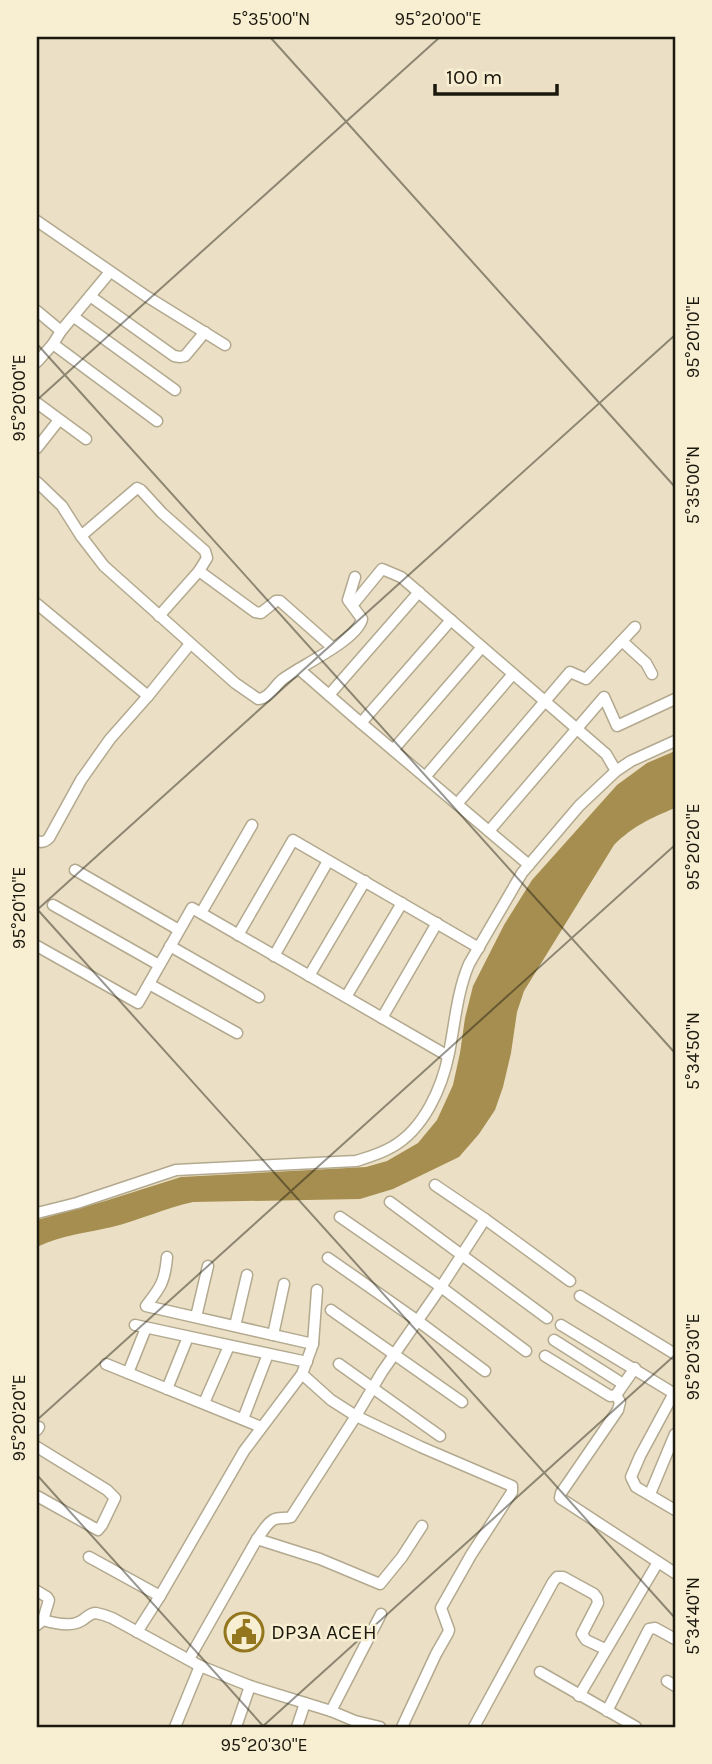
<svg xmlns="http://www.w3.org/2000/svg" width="712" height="1764" font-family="Karla,sans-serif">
  <rect width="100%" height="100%" fill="#ebe0c5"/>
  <path fill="#a68e50" d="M675,751V808C651,818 633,826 614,845L524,991L517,1012L511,1053L503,1087L495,1110L479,1134L459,1157L393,1189L360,1199L193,1202C165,1208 140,1220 112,1227C87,1233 61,1235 37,1247V1220L105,1201L181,1177L366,1167L387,1161L418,1143L437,1120L453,1085L460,1053L465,1018L473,986L504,925L532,880L617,785L647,763Z"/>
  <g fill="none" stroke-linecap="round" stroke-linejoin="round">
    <defs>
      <g id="street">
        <path d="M37,221L146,296L225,345"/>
        <path d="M90,296L174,356L180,357L185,356L205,332"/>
        <path d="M37,311L61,331"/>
        <path d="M74,317L175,390"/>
        <path d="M53,344L157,421"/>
        <path d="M37,362L53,344L61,331L110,272"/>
        <path d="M37,403L86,439"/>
        <path d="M37,448L59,420"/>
        <path d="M37,482L62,506L81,536L104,566L235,683L258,699C270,698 274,686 283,679C302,665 357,640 362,619L348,600L355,577"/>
        <path d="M81,536L137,488L141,490L162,513L205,551L207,558L199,571L159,616"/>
        <path d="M199,571L255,612L261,613L276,601H280L333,648"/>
        <path d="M355,602L382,569L401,577L606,754L616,771"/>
        <path d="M37,604L148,696L190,644"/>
        <path d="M622,641L646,663L652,674"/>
        <path d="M299,669L354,717L529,865"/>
        <path d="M329,695L419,592"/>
        <path d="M361,723L451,620"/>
        <path d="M393,750L482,647"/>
        <path d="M425,777L513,674"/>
        <path d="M457,804L570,672L586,679L635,627"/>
        <path d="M489,831L604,697L617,726L675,699"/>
        <path d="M37,841C42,843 45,842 49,838L81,780L110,739L148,696"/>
        <path d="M75,870L179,930"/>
        <path d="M53,905L159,965"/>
        <path d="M201,913L252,825"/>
        <path d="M238,935L293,840L479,948"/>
        <path d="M37,946L138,1003L192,908L448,1056"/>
        <path d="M170,946L259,997"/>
        <path d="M274,956L328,861"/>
        <path d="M309,976L365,881"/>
        <path d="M149,984L237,1033"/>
        <path d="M346,997L402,903"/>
        <path d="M382,1018L437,923"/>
        <path d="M435,1185L485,1219L570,1281"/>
        <path d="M390,1202L547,1318"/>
        <path d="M37,1213L77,1203L176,1170L356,1161C369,1157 380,1154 392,1147C424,1129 442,1088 449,1053C455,1023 457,992 469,964L522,873L579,806L616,771L631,761L675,741"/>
        <path d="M340,1217L441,1287L526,1351"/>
        <path d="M167,1257C165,1281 161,1287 146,1306L313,1344"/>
        <path d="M328,1258L418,1321L485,1371"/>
        <path d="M580,1296L675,1354"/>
        <path d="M331,1310L462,1402"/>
        <path d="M196,1317L208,1266"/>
        <path d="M135,1325L307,1362"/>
        <path d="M561,1325L675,1394"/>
        <path d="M235,1326L247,1275"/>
        <path d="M273,1335L284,1284"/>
        <path d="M554,1340L623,1384"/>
        <path d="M545,1356L610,1396L616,1395L635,1368"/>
        <path d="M106,1364L261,1427"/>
        <path d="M339,1364L440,1436"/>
        <path d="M128,1373L146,1328"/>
        <path d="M302,1374L331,1400L356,1416L421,1447L512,1486V1492L471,1555L441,1608L449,1630L448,1633L436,1654L402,1727"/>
        <path d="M167,1389L188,1337"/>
        <path d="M674,1393L640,1456L631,1477L636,1487L675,1510"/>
        <path d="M616,1395L620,1402L618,1410L561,1493L560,1498L675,1573"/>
        <path d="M204,1403L229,1346"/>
        <path d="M243,1419L268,1354"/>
        <path d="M37,1430L39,1427"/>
        <path d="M37,1447L107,1490L115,1498L102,1525L98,1530L37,1496"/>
        <path d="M650,1494L675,1434"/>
        <path d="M257,1539L320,1559L380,1584L402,1557L422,1526"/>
        <path d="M89,1557L160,1596"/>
        <path d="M37,1591L47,1597L49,1600L43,1620L37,1625"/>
        <path d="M43,1620C53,1623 71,1627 81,1621C87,1618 89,1613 96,1613C101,1614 107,1616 112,1618L200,1666L250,1686L331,1711L355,1721L380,1727"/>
        <path d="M137,1632L160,1596L244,1451L302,1374L313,1344L317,1290"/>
        <path d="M189,1659L257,1539C262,1533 266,1524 273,1520C278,1517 285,1519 291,1517L356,1416L382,1372L441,1287L485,1219"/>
        <path d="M540,1672L636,1727"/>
        <path d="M667,1681L675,1686"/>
        <path d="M579,1696L658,1562"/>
        <path d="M331,1711L381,1614"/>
        <path d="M607,1711L649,1629L655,1628L675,1639"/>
        <path d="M175,1727L200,1666"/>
        <path d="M236,1727L250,1686"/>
        <path d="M297,1727L305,1703"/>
        <path d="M474,1727L553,1582L557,1577H563L594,1594L597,1598L598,1603L582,1634L586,1640L605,1649"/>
      </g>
    </defs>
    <use href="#street" stroke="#b3a98f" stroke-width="13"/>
    <use href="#street" stroke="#fff" stroke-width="10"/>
  </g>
  <path fill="none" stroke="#1b180e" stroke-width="2" stroke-opacity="0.45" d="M270,37L675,487M37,344L675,1053M37,400L440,37M37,909L675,1618M37,910L675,335M37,1420L675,845M37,1475L264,1727M262,1727L675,1355"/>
  <defs>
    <symbol id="civic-ring" viewBox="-11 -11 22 22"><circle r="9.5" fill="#f8eed2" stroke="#93761d" stroke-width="1.5"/><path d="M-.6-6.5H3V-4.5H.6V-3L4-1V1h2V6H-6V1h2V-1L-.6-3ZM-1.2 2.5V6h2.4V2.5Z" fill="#93761d"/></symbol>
  </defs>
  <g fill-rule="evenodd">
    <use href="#civic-ring" x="222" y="1610" width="44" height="44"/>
  </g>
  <g text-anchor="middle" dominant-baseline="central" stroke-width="5" stroke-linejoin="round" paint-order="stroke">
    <g font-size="21" fill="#1b180e" stroke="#f8eed2" text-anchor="start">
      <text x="271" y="1632">DP3A ACEH</text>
    </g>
  </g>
  <rect width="712" height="1764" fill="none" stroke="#f8eed2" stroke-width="77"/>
  <path d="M435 84v10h122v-10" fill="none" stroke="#1b180e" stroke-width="3.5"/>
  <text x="446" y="84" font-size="21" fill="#1b180e" stroke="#f8eed2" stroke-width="5" paint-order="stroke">100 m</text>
  <rect x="38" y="38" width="636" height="1688" fill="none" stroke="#1b180e" stroke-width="2.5"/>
  <g font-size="18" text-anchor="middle" fill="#1b180e">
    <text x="271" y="25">5°35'00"N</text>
    <text x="438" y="25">95°20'00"E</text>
    <text transform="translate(693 337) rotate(-90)" y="6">95°20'10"E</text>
    <text transform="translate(19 398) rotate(-90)" y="6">95°20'00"E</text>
    <text transform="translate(693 485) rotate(-90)" y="6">5°35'00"N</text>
    <text transform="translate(693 847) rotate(-90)" y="6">95°20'20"E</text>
    <text transform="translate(19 908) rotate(-90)" y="6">95°20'10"E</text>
    <text transform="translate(693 1051) rotate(-90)" y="6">5°34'50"N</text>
    <text transform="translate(693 1357) rotate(-90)" y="6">95°20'30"E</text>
    <text transform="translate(19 1418) rotate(-90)" y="6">95°20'20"E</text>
    <text transform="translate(693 1616) rotate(-90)" y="6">5°34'40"N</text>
    <text x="264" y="1751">95°20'30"E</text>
  </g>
</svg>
